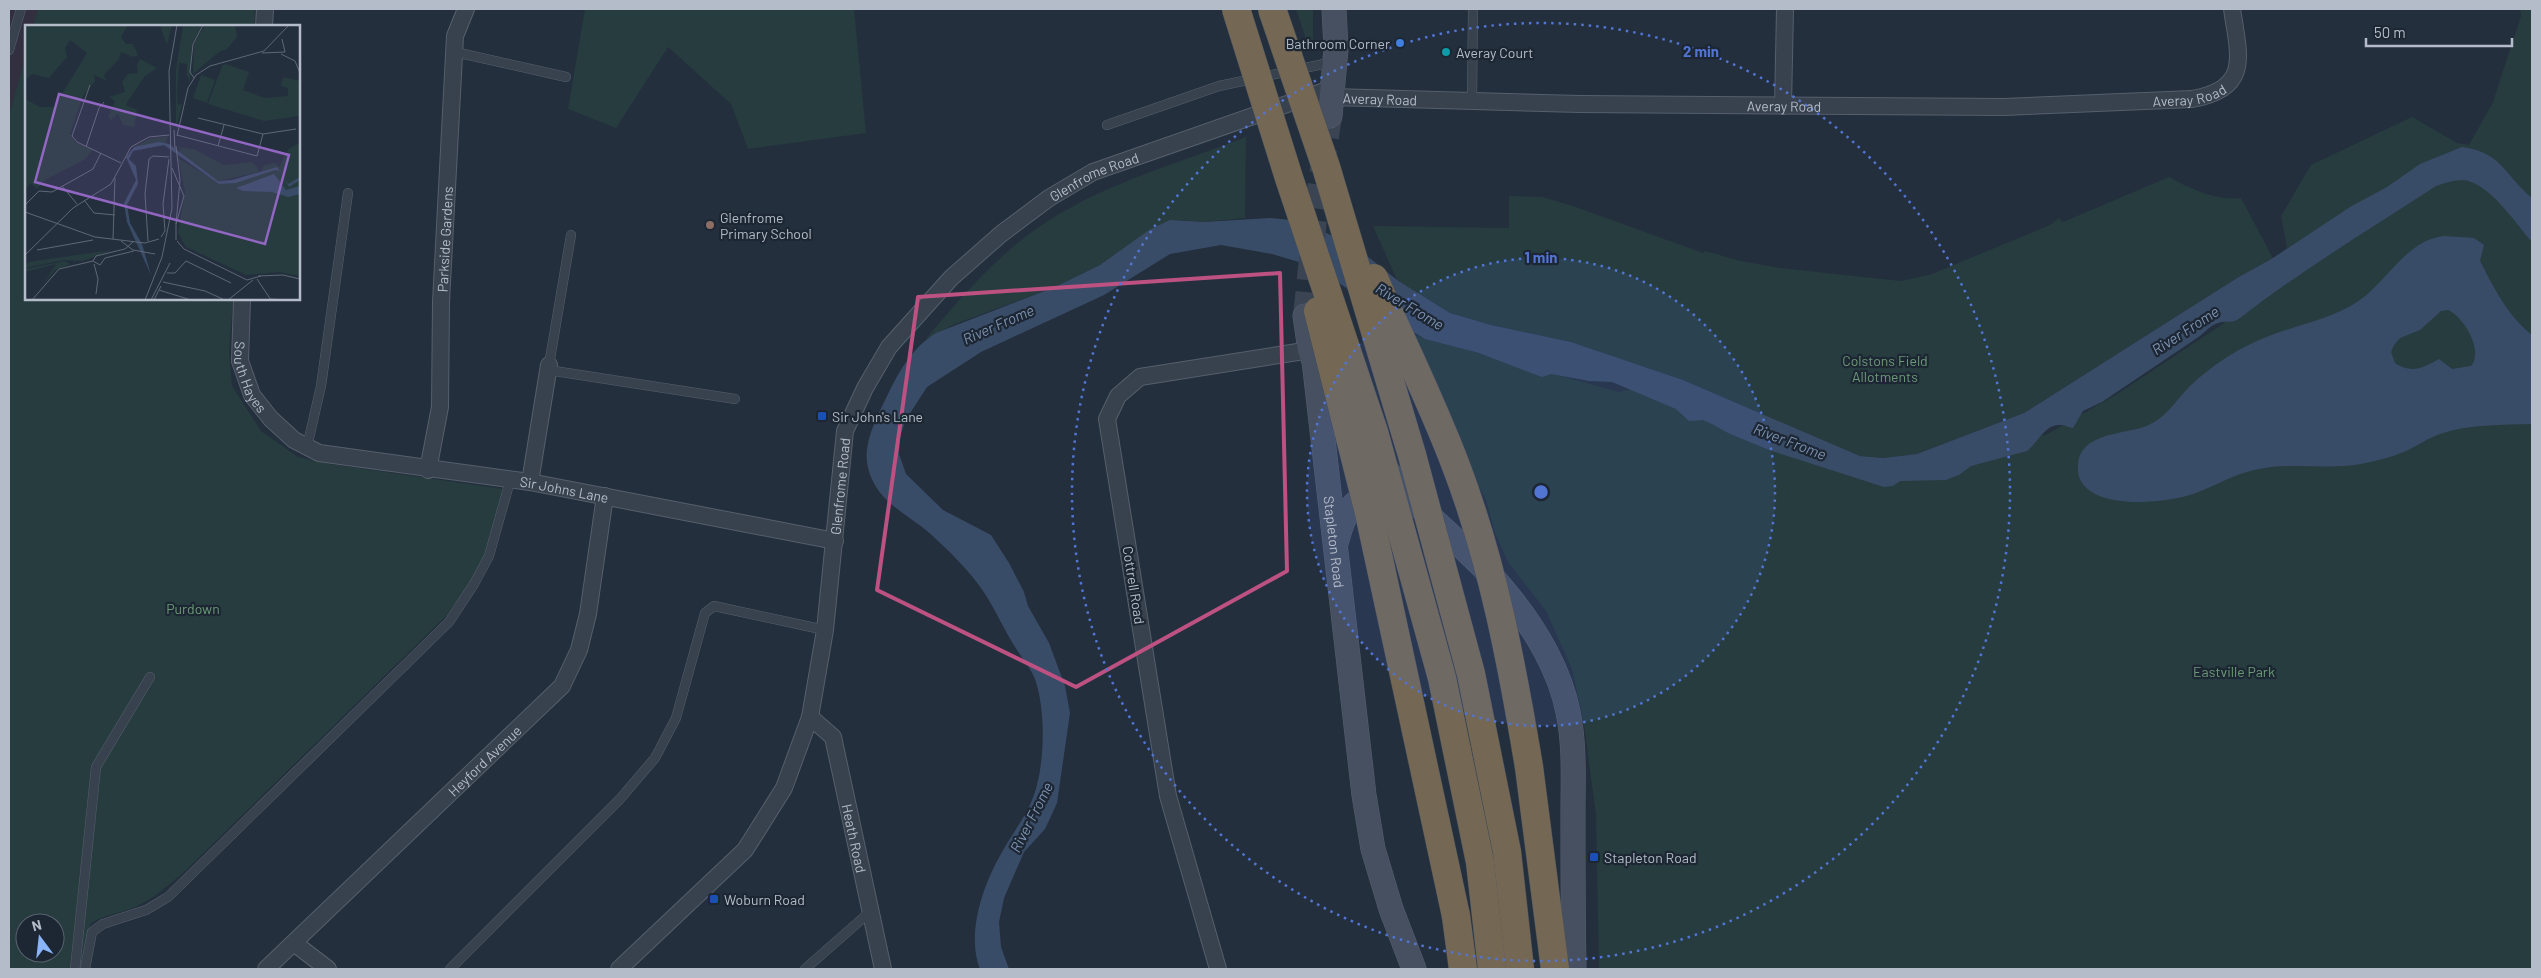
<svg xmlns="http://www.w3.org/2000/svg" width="2541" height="978" font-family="Barlow,sans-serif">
  <rect width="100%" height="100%" fill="#242f3e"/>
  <path fill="#32303f" d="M9,9H38L33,26H26V55L9,115Z"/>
  <g fill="#263c3f" fill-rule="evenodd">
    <path d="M38,9H255L254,26H33Z"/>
    <path d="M585,9H854L866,133L748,149L731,104L668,47L616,128L568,109Z"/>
    <path d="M1296,9H1313V43L1310,51Z"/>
    <path d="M2520,9H2532V969H1599L1596,815L1584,725L1572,669L1546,611L1508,562L1495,533L1486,500L1441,416L1410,334L1619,392L1631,389L1855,468L2041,429L2044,436L2117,394L2298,274L2291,268L2281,216L2311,165L2412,117L2457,143L2469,145L2493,102L2521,16Z"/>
    <path d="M26,55V299H233L229,352L232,386L261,431L298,457L330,464L503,489L488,549L471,581L448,614L183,873C166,887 149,903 127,910C113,915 103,915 90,924L83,969H9V115ZM25,923H55V953H25Z"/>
    <path d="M1246,137L1245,218L1204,222L1178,220L1100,265L1055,287L955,324L925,340C963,295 1000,251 1051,219C1110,182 1181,162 1246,137Z"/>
    <path d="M2169,177C2191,189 2216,201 2241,198L2273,258L2237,278L2024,413L1917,454L1883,458L1860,456L1683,380L1571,342L1491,325L1450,313L1397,280L1373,226L1509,228V196L1542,197L1573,206L1703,253L1705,251L1741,261L1780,268L1901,281L1932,274L2050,225L2059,218L2063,222Z"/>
  </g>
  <g fill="#394c67" fill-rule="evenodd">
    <path d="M2462,147C2502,152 2505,176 2532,198V242C2516,224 2489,182 2463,180C2453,180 2445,183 2436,186C2370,229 2302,270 2240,318C2233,324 2226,320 2218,323C2211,325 2206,331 2200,336L2102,402L2083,411L2073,428C2068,428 2066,425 2061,425C2044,424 2038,443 2027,451L1971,466L1959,475L1946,480L1900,481L1893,486L1884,487L1772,451L1730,434L1712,424L1703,420L1689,421L1676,409L1612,382L1589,381L1551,374L1542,377L1479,353L1425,339L1374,308L1335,280L1299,262L1272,254L1221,245L1170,254L1104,295L981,352L927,387L905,421L900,438L899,454L906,474L943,510L991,535L1009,563L1024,592L1028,606L1049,643L1065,686L1070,713L1057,803L1045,829L1024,852L1004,898L999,922L1001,947L1009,969H980C966,934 983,885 1001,854C1012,834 1027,815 1034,795C1045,764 1046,710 1035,679C1030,667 1021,657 1015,647C1003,628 994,606 981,588C969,571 953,555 938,541C912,514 873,504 867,462C864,440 879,413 888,394C900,370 913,347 936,333L1055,287L1100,265L1149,230L1170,220L1204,222L1270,218L1291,220L1312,226L1357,248L1397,280L1450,313L1491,325L1571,342L1683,380L1860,456L1883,458L1917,454L2024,413L2237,278L2273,258L2350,207L2387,187L2420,164Z"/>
    <path d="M2444,236L2474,238L2484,245L2480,261C2494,288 2507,315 2532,335V424C2501,425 2469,424 2440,434C2428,438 2417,446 2406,451C2392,457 2376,461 2361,464C2327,470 2293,462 2259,469C2235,473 2216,486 2193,494C2167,503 2094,511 2080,479C2078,476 2078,470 2078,465C2079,435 2119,434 2141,428C2150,425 2158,420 2165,414C2174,405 2181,395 2190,386C2212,365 2240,347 2269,336C2299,324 2333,319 2360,300C2388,280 2407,240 2444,236ZM2448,310C2464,317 2484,351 2471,366L2452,369L2439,359C2423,368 2412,374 2395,363L2391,352L2394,345L2400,338L2420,330L2441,311Z"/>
  </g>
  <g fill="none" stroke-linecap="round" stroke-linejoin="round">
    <path stroke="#3a4453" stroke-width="24" stroke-dasharray="24 12" stroke-linecap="butt" d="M1305,316L1316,210L1330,116"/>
    <defs>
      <g id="service">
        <path d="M9,50L21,9"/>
        <path d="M455,52L566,77"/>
        <path d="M1472,100L1473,9"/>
        <path d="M1107,125L1219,86L1333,62"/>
        <path d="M549,365L571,235"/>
        <path d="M548,370L735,399"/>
        <path d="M307,447L321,386L348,193"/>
        <path d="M75,969L96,767L150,677"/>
        <path d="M85,969L92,932L103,924L146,910L168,897L449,622L474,584L489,556L510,481"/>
        <path d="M450,969L620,799L655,758L676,718L705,613L714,606L825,630"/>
        <path d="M805,969L871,911"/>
      </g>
      <g id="minor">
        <path d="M264,26L265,9"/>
        <path id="s1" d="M1332,97L1580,104L2004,107L2192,99C2251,89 2239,56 2232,9"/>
        <path d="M1783,106L1785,9"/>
        <path id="s2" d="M242,299L240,361L252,395L271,419L294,440L319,453L530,482L835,541"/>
        <path id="s3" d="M428,470L440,407L441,302L455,36L466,9"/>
        <path d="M530,482L549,365"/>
        <path id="s4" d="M810,717L833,737L883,969"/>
        <path d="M294,943L328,969"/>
        <path id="s5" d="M266,969L562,686L579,650L588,614L605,496"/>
        <path id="s6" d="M619,969L745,850L784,788L810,717L825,630L845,431L865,388L889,347L951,278L1001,234L1049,198L1093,172L1333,88"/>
        <path d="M1218,969L1168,796L1107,419L1118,396L1140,377L1310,350"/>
      </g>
      <g id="secondary">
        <path d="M1330,116L1336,49L1334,9"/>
        <path id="s7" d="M1305,316L1310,350L1314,361L1364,795L1373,849L1391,909L1414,969"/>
        <path d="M1314,361L1334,394"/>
        <path d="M1384,467C1421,515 1473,550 1510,598C1536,630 1560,671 1568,712C1575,745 1573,780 1573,814C1573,866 1573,917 1574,969"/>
        <path d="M1337,540C1345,510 1351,501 1380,490"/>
      </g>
      <g id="motorway">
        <path d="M1529,767L1555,969"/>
        <path d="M1456,916L1463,969"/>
      </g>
    </defs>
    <use href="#service" stroke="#565f6c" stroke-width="10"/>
    <use href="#minor" stroke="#565f6c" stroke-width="18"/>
    <use href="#secondary" stroke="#565f6c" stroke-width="25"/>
    <use href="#motorway" stroke="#434c59" stroke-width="29"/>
    <use href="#service" stroke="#38414e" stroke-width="9"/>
    <use href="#minor" stroke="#38414e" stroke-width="16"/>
    <use href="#secondary" stroke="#465061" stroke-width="24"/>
    <use href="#motorway" stroke="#746855" stroke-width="28"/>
    <defs>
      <g id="motorway-bridge">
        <path d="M1236,9L1289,178L1374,432L1442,678L1480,862L1492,969"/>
        <path d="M1272,9L1326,167L1412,455L1471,674L1507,852L1520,969"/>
        <path d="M1374,278C1401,341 1432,402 1456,466C1493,563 1512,665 1529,767"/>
        <path d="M1318,311L1369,513L1456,916"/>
      </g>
    </defs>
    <use href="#motorway-bridge" stroke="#434c59" stroke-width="29" stroke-linecap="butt"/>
    <use href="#motorway-bridge" stroke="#746855" stroke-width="28"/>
  </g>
  <path fill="none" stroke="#bd5182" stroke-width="4" stroke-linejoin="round" d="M1280,273L1287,571L1076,687L877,590L918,297Z"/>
  <circle cx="1541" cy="492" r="234" fill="#5274d3" fill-opacity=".12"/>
  <g fill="none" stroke="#5274d3" stroke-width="2.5" stroke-dasharray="2.5 5">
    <circle cx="1541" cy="492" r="234"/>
    <circle cx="1541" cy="492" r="469"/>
  </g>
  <circle fill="#3f7fe0" stroke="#1d2633" stroke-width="2" cx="1400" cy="43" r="5"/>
  <circle fill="#0f9aa8" stroke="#1d2633" stroke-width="2" cx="1446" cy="52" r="5"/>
  <circle fill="#8d6e63" stroke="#1d2633" stroke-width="2" cx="710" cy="225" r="5"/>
  <g fill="#1a4fb4" stroke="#1d2633" stroke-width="2">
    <rect x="817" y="411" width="10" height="10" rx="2.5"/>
    <rect x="1589" y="852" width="10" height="10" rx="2.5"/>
    <rect x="709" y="894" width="10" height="10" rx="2.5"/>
  </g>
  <g text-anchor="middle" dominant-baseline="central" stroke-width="4.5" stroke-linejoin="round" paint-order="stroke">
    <g font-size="14" fill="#b4bcc9" stroke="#1d2633" text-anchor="start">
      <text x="1390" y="43" text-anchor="end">Bathroom Corner</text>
      <text x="1456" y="52">Averay Court</text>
      <text x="720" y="217">Glenfrome<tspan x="720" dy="16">Primary School</tspan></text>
      <text x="832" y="416">Sir John's Lane</text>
      <text x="1604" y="857">Stapleton Road</text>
      <text x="724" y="899">Woburn Road</text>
    </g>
    <g font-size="14" fill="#b4bcc9" stroke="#1d2633">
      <text stroke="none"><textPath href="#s1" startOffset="858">Averay Road</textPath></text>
      <text stroke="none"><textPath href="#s1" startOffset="48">Averay Road</textPath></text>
      <text stroke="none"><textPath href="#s1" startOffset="452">Averay Road</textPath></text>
      <text stroke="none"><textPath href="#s6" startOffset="975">Glenfrome Road</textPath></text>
      <text stroke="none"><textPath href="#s3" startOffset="232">Parkside Gardens</textPath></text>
      <text stroke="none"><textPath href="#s2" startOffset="80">South Hayes</textPath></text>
      <text stroke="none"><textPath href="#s6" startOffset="555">Glenfrome Road</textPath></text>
      <text stroke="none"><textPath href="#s2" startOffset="436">Sir Johns Lane</textPath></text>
      <text stroke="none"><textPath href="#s7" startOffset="228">Stapleton Road</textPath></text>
      <text transform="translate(1134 585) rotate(81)">Cottrell Road</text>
      <text stroke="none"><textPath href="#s5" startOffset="302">Heyford Avenue</textPath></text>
      <text stroke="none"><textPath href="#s4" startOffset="134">Heath Road</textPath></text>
    </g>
    <g font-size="14" fill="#6b9a76" stroke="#1d2633">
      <text x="1885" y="360">Colstons Field<tspan x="1885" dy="16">Allotments</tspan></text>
      <text x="193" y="608">Purdown</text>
      <text x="2234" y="671">Eastville Park</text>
    </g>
    <g font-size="15" font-style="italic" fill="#7c92b1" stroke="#1d2633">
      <text transform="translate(1410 306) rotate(31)">River Frome</text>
      <text transform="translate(998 324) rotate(-24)">River Frome</text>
      <text transform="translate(2185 330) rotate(-33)">River Frome</text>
      <text transform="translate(1790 441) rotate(21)">River Frome</text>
      <text transform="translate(1031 817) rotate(-63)">River Frome</text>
    </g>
  </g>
  <g transform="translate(25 25)">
    <rect width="275" height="275" fill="#242f3e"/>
    <path d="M0,0H103L96,12L101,19H108L113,30L108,32L96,27L94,34L79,50L82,56L69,50L70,56L58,71L45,109L50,117L68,125L59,135L20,155L12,164L6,158L0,164V74L15,82H29L62,28L45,15L40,23L42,32L24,53L7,49L0,55ZM130,0H147L142,20L135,1ZM158,0H177L167,19L165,56L162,50V39L154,38L152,68L153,80L157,79L151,105V45ZM180,0H210L212,12L202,24L194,27L168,49L169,18ZM115,34L132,43L120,51L103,76L101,80L112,85L109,102L98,100L93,89L86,95L83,92L90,76L84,72L100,67L97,57L103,49L113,48L112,40ZM200,39L224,47L218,65L240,73L263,71V63L256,61L258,52L275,56V91L239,96L183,79L197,41ZM176,50L190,55L182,78L168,73ZM143,111L141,119L109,122L124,114ZM275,118V251L254,247L221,250L161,222L153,208L160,167L153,133L191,156L209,158L235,149L239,140L250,138L254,142L263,124ZM153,122L169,124L199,140L226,137L232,141L234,147L193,156L158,132ZM87,225L58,236L39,235L0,243L3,237ZM40,236L45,239L30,245L18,259L31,239L0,247V244Z" fill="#263c3f"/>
    <path d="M134,117L144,119L193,156L207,155L252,142L263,159L275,152V155L264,162L255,146L250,145L211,158L194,159L139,120L108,126L104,134L111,141L113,159L102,180L105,198L117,219L126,250L102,197L99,178L111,155L101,132L109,122ZM249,149L261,165L275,161V169L263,172L247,167L218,166L211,163Z" fill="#394c67"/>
    <path fill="none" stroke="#5e6776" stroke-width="1" d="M237,28L260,27L257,14M256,29L270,36L275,48M169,53L165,47L168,19L178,0M65,60L47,111L52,117L96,138M173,93L238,109L271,104M149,105L150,124M152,110L232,131L238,109M152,111L163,63L171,50L185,41L239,26L264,0M151,121L155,155L151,199M193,121L199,100M61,122L74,83L79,77M147,143L159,171L151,199V215M37,161L52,179M59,175L69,188L90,190M0,180L14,166L27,167L68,144L76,128M0,187L70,212L120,218L134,214M136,212L140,206L138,179L144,134M88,214L90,153M96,216L108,225L130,229M123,216L120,169L124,134L128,131L144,132M152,216L159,224L222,255L236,251M12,225L68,215M0,230L48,183L86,159L106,122L124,112L144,110M68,236L75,240L80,233L109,226M68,236L71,231L100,224L108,217M69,239L73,254L71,269M142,248H150L161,236L206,258M233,251L258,250L275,254M232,254L246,275M138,257L180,266L200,275M134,265L166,275M245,274L263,275M7,275L34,244L68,236M120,275L137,232L147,183L144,46L152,0M126,275L145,238M129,275L136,261M203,275L228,255"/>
    <path fill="#9266c3" fill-opacity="0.15" stroke="#9266c3" stroke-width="2.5" d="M34,69L264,130L240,219L10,157Z"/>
    <rect width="275" height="275" fill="none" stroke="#b4bcc9" stroke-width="2.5"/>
  </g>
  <circle cx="1541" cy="492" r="8" fill="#5274d3" stroke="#1d2633" stroke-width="2.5"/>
  <g font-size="15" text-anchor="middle" font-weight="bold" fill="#5274d3" stroke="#1d2633" stroke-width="4.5" stroke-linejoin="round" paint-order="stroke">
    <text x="1701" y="57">2 min</text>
    <text x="1541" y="263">1 min</text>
  </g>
  <rect width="2541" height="978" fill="none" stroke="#b4bcc9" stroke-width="20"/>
  <g transform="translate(40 938) rotate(345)"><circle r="24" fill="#1d2633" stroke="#59626f"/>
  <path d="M0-4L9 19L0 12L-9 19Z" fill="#8ab4f8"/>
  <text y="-8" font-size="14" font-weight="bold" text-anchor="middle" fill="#b4bcc9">N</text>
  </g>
  <path d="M2366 38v8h146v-8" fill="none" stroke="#b4bcc9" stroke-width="2.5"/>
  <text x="2374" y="38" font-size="15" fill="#b4bcc9" stroke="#1d2633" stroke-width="4" paint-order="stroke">50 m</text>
</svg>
